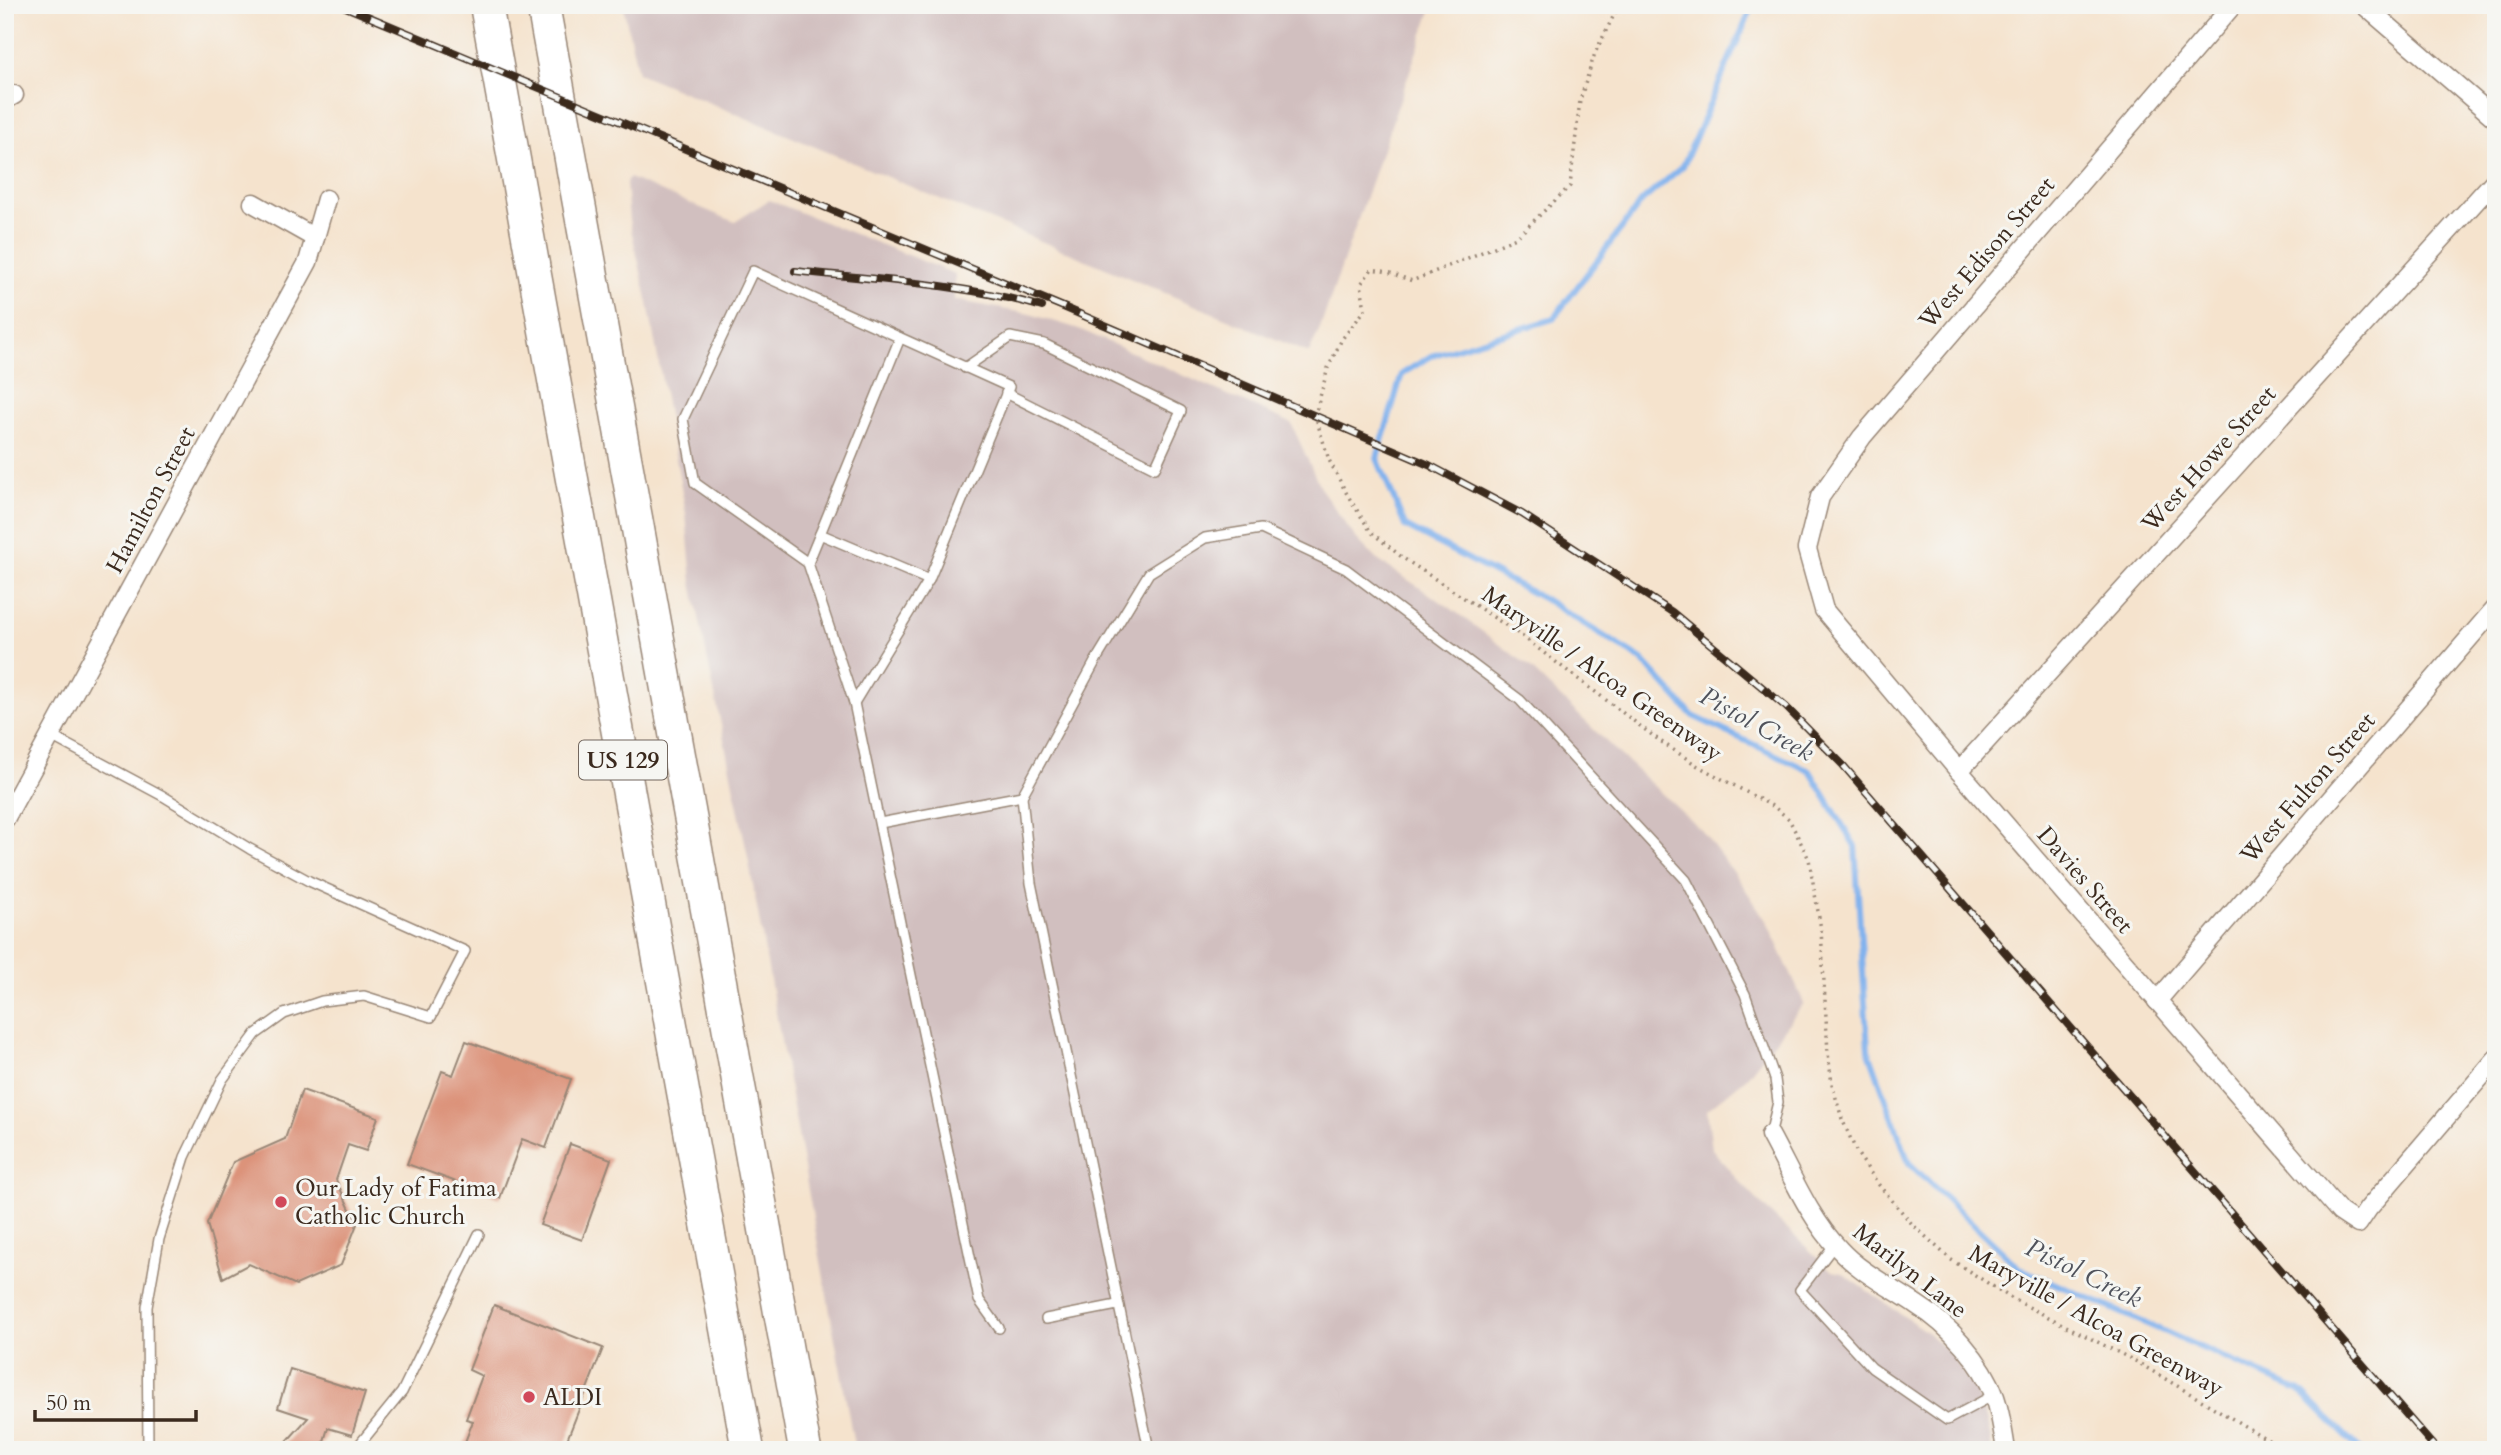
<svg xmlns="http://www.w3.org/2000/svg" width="2501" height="1455" font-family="Cardo,serif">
  <rect width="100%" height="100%" fill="#f6f6f2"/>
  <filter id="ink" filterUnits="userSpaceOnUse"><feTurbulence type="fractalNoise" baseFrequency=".0143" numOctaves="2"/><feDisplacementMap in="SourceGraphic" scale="14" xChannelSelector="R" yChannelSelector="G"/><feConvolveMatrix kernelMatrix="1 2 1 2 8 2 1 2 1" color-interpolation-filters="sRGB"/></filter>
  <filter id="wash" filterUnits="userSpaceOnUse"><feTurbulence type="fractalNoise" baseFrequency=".00686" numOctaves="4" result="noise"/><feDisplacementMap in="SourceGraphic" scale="28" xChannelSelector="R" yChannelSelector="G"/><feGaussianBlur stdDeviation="1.57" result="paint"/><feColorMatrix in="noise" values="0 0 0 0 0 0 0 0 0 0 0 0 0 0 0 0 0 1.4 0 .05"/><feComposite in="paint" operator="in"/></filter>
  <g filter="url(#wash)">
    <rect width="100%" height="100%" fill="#f5e3cd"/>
    <g fill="#d1bfbf">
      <path d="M623,5H1433L1319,331L1309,353L638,73Z"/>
      <path d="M629,178L735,222L769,200L955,274L954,300L1030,314L1079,329L1291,423L1321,489L1355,537L1376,559L1449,607L1526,664L1617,752L1702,831L1740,881L1767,922L1804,1003L1747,1077L1707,1110L1712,1149L1736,1178L1776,1219L1832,1271L1842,1273L1928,1333L1950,1354L1975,1391L1986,1418L1991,1440V1450H855L747,852L692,583L686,514L648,303L629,220L626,183Z"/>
    </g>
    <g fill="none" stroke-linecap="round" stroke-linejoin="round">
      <path stroke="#82b2ed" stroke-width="6" d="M1753,5L1683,166L1642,201L1553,319L1431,356L1402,374L1377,458L1405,526L1546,600L1642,660L1693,716L1810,771L1855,846L1868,1049L1909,1163L2019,1268L2300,1391L2360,1450"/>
    </g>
    <g id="blocks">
      <g fill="#dc937a">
        <path d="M466,1041L571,1079L546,1148L522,1139L500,1198L407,1164L442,1071L453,1075Z"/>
        <path d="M302,1090L378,1117L366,1151L348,1145L336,1180L357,1224L341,1265L296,1285L249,1264L223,1278L207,1224L233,1162L285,1139Z"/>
        <path d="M570,1144L611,1159L582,1240L540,1225Z"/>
        <path d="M494,1305L603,1348L563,1450H462L473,1421L466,1419L482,1376L469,1370Z"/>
        <path d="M290,1369L365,1393L352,1435L328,1428L324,1441L316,1450H279L308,1418L278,1408Z"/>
      </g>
    </g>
  </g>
  <g filter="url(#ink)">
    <use href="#blocks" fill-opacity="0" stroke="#988676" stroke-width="2"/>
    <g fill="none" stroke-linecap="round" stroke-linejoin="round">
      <defs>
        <g id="lane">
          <path d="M965,368L1010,337L1044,344L1181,411L1155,468L1006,393"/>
          <path d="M820,534L900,338"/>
          <path d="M808,563L820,534L929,580L854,703"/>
          <path d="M929,580L1009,387L753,271L683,419L695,483L808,563L854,703L979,1300L999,1328"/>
          <path d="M51,736L163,796L250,849L309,881L465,951L431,1017L364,996L322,1001L284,1014L256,1034L222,1080L185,1157L159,1239L147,1307L148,1450"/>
          <path d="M880,823L1022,796"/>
          <path d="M1835,1244L1800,1290L1872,1368L1947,1420L1994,1395"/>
          <path d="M1046,1319L1117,1305"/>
          <path d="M355,1450L402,1392L479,1234"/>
          <path d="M1149,1450L1031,883L1022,796L1096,660L1149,573L1205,538L1261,529L1346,569L1520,700L1686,880L1745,994L1775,1079L1778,1102L1770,1135"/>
        </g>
        <g id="street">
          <path d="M2233,5L1862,437L1820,497L1807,549L1824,610L1959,771L2340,1212L2358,1224L2368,1209L2496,1059"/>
          <path d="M2364,5L2496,119"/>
          <path d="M5,100L14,95"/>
          <path d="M253,203L315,238"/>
          <path d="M1959,771L2496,179"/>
          <path d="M5,819L308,262L326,199"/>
          <path d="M2157,1001L2496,607"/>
          <path d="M1770,1135C1791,1173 1809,1218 1839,1249C1861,1273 1891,1287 1917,1305C1949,1325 1983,1362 1995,1397C2001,1414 2003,1432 2006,1450"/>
        </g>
        <g id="highway">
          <path d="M486,5L748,1450"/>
          <path d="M543,5L805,1450"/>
        </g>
      </defs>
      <use href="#lane" stroke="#988676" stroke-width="12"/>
      <use href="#street" stroke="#988676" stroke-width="21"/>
      <use href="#highway" stroke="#988676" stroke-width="35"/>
      <path stroke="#988676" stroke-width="3.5" stroke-dasharray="2 5" stroke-linecap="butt" d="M1619,5L1595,53L1580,100L1570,186L1516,238L1412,281L1388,272L1372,269L1361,284L1365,310L1342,339L1328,368L1315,415L1329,460L1348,496L1371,532L1403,558L1519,634L1660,741L1698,766L1774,807L1789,819L1809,859L1821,929L1828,1053L1832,1084L1842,1119L1857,1153L1879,1185L1912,1224L1950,1259L2011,1298L2137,1362L2285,1450"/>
      <use href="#lane" stroke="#fff" stroke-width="9"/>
      <use href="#street" stroke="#fff" stroke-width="18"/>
      <use href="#highway" stroke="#fff" stroke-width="32"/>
      <defs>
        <g id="rail">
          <path d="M341,5L1061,306L1429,465L1522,514L1672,612L1786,707L1842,764L2437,1450"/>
          <path d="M795,271C875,280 964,283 1042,307"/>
        </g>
      </defs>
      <use href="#rail" stroke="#3b2a1e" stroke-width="8"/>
      <use href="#rail" stroke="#f6f6f2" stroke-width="5" stroke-dasharray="16" stroke-linecap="butt"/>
    </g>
  </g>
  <g fill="#d1495b" stroke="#f6f6f2" stroke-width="2.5">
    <circle cx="281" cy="1202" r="7"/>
    <circle cx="529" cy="1397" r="7"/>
  </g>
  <g text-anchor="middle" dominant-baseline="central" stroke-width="6" stroke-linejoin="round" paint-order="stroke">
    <rect fill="#f6f6f2" stroke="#73675e" stroke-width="2" x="579" y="740.5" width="88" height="39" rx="5"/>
    <g font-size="23" font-weight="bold" fill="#3b2a1e">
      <text x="623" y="760">US 129</text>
    </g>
    <g font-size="24" fill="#3b2a1e" stroke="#f6f6f2">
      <text transform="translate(1987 253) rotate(-49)">West Edison Street</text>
      <text transform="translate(2209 459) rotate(-48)">West Howe Street</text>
      <text transform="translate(151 500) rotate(-62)">Hamilton Street</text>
      <text transform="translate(1602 674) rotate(35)">Maryville / Alcoa Greenway</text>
      <text transform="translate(2308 788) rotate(-49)">West Fulton Street</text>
      <text transform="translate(2085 880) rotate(49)">Davies Street</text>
      <text transform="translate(1910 1271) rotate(38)">Marilyn Lane</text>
      <text transform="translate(2096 1321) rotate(29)">Maryville / Alcoa Greenway</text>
    </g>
    <g font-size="24" fill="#3b2a1e" stroke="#f6f6f2" text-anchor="start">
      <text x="295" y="1188">Our Lady of Fatima<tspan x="295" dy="28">Catholic Church</tspan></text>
      <text x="543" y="1397">ALDI</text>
    </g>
    <g font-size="26" font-style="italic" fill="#50535c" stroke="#f6f6f2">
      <text transform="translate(1757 724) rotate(29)">Pistol Creek</text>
      <text transform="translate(2084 1273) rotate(26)">Pistol Creek</text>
    </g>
  </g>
  <rect width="2501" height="1455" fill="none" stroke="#f6f6f2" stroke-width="28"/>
  <path d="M35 1410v10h161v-10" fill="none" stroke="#3b2a1e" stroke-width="3.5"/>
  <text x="46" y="1410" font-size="21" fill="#3b2a1e" stroke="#f6f6f2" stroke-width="5" paint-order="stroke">50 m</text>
</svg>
